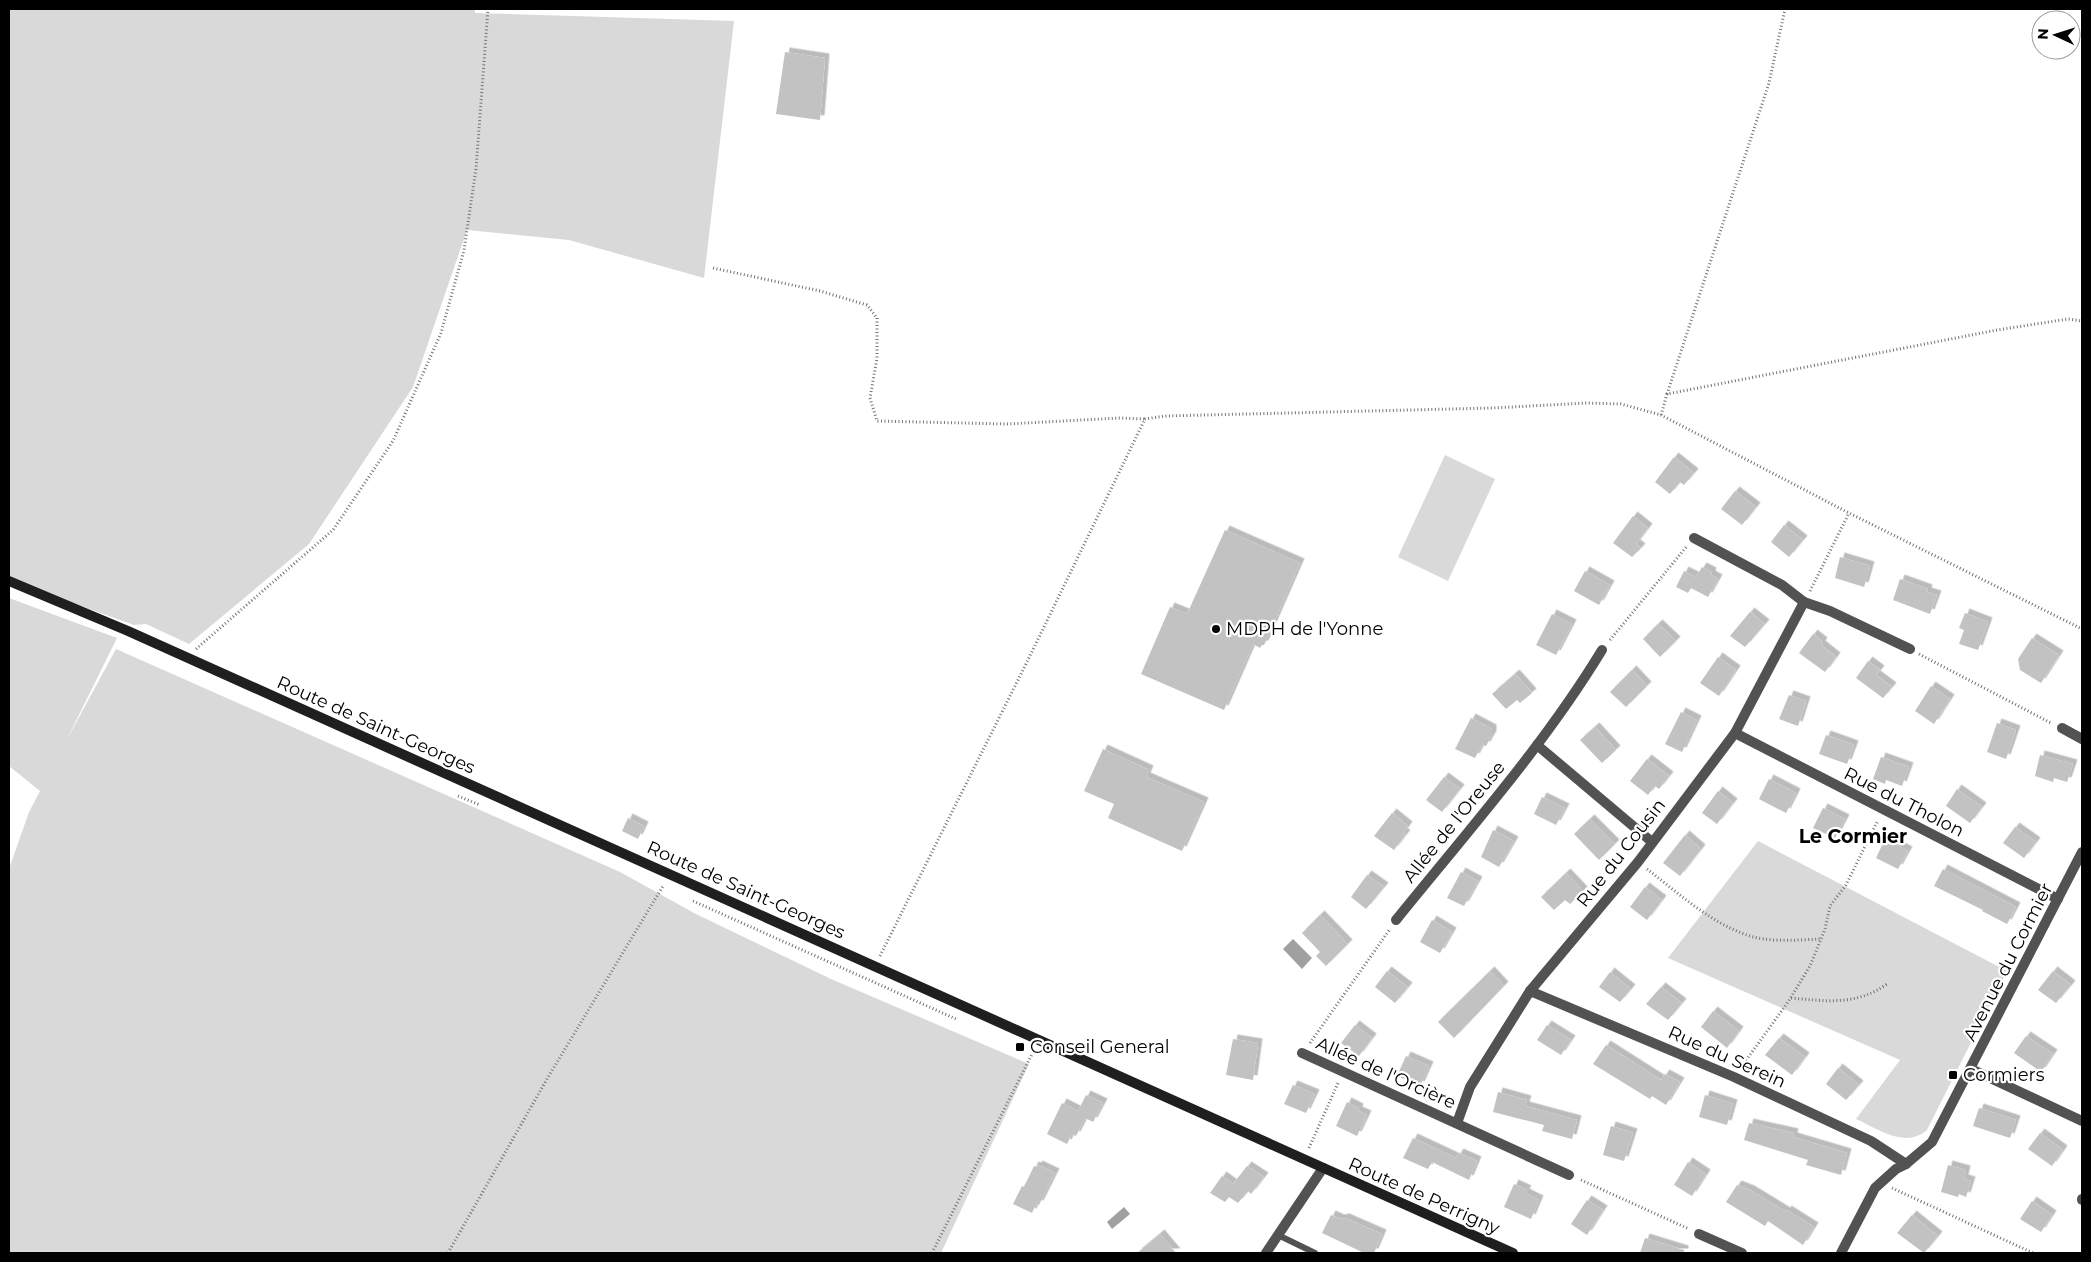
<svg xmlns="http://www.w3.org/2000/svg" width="2091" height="1262" font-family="Montserrat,sans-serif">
  <defs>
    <filter id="shadow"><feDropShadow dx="4.5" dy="-4.5" stdDeviation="0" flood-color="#0004"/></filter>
  </defs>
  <rect width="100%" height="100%" fill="#fff"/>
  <g fill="#d9d9d9">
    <path d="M9,9H475V13L734,21L704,278L569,240L467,230L413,387L309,544L189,644L146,624L134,625L9,580Z"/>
    <path d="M1445,455L1495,479L1448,581L1398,557Z"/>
    <path d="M9,598L117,638L66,741L116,649L620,872L694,913L831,979L1029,1064L941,1253H9V869L29,812L40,791L9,766Z"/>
    <path d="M1758,841L2007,971L1927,1130C1905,1149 1878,1129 1856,1119L1900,1060L1668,958Z"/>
  </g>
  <g fill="#a0a0a0">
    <path d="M1293,939L1312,958L1302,969L1283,949Z"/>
    <path d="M1124,1207L1130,1214L1112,1229L1107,1222Z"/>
  </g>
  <g fill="#c2c2c2" filter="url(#shadow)">
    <path d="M785,52L825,58L820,120L776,114Z"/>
    <path d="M1674,457L1694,473L1684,485L1680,482L1670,494L1655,482Z"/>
    <path d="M1735,491L1756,507L1742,525L1721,509Z"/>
    <path d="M1633,516L1648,528L1636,544L1641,548L1632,557L1613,543Z"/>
    <path d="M1784,525L1803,540L1789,557L1771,542Z"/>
    <path d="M1225,530L1300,563L1264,645H1262L1260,648L1253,644L1224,710L1141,674L1170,607L1187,614Z"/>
    <path d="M1840,557L1870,566L1864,587L1835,578Z"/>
    <path d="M1702,567L1712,572L1711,575L1718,579L1708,597L1691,588L1688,593L1676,587L1684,571L1696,577Z"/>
    <path d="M1585,571L1610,585L1599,605L1574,591Z"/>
    <path d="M1900,579L1928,589L1927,592L1937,595L1930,614L1893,600Z"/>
    <path d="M1750,612L1765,624L1745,647L1730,636Z"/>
    <path d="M1965,613L1988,622L1978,650L1959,644L1964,630L1959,628Z"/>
    <path d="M1552,614L1572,624L1556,655L1536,645Z"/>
    <path d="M1658,624L1676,641L1660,657L1643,639Z"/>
    <path d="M1813,634L1823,642L1821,645L1836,657L1825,672L1799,653Z"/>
    <path d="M2032,638L2059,655L2041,683L2020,670L2018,659Z"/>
    <path d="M1718,657L1736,670L1719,696L1700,683Z"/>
    <path d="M1868,661L1880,670L1876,675L1892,687L1883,698L1856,678Z"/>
    <path d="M1632,670L1647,686L1626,707L1610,692Z"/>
    <path d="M1515,674L1532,693L1520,703L1517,700L1506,709L1492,694Z"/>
    <path d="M1931,686L1950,699L1934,724L1915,711Z"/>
    <path d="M1789,695L1806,701L1798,726L1779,719Z"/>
    <path d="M1681,712L1697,720L1682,752L1665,744Z"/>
    <path d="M1471,718L1492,729V735L1486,746L1482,745L1475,758L1455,749Z"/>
    <path d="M1997,723L2016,730L2006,759L1987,752Z"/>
    <path d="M1595,727L1616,750L1602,763L1580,740Z"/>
    <path d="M1826,735L1854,745L1847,764L1819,754Z"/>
    <path d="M1103,749L1149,770L1146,777L1204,802L1182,851L1108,818L1114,804L1084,791Z"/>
    <path d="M2040,755L2073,764L2067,782L2054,778L2053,782L2035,776Z"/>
    <path d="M1881,757L1909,767L1902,786L1886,780L1885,784L1873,779Z"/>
    <path d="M1647,759L1669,776L1659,789L1655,786L1648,795L1630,781Z"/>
    <path d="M1444,777L1460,789L1442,812L1426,800Z"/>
    <path d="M1769,779L1796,793L1786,813L1759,799Z"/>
    <path d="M1957,789L1982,807L1970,823L1946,806Z"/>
    <path d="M1718,791L1733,803L1717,824L1702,813Z"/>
    <path d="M1542,797L1565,808L1556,825L1534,814Z"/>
    <path d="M1823,808L1845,819L1835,838L1813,828Z"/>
    <path d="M1392,813L1408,826L1403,833L1406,834L1394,850L1374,836Z"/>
    <path d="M628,818L644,826L638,839L622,831Z"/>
    <path d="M1590,819L1615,844L1599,860L1574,834Z"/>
    <path d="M2015,827L2036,842L2024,858L2003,843Z"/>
    <path d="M1493,830L1514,841L1499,867L1481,857Z"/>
    <path d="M1685,835L1701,849L1680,876L1663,863Z"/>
    <path d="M1885,839L1908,851L1898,869L1876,858Z"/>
    <path d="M1943,869L2016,907L2007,924L1982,911L1983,910L1934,886Z"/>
    <path d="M1461,872L1478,881L1464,906L1447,898Z"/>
    <path d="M1566,873L1583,891L1570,904L1565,900L1554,910L1541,897Z"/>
    <path d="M1367,875L1384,887L1366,909L1351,897Z"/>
    <path d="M1645,887L1662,900L1647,920L1630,907Z"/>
    <path d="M1320,915L1348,944L1326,966L1316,956L1320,952L1302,933Z"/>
    <path d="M1432,920L1452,932L1440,953L1420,942Z"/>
    <path d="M1387,971L1408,987L1395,1003L1375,987Z"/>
    <path d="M1490,971L1504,986L1454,1038L1438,1022Z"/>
    <path d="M2053,971L2071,985L2056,1003L2038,990Z"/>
    <path d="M1610,972L1631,989L1620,1002L1599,987Z"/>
    <path d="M1661,987L1682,1003L1668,1020L1646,1004Z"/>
    <path d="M1713,1011L1739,1031L1727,1048L1701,1027Z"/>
    <path d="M1355,1025L1372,1038L1359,1056L1341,1043Z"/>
    <path d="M1547,1025L1571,1040L1561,1055L1537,1040Z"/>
    <path d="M2026,1036L2053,1054L2041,1072L2014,1053Z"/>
    <path d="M1779,1038L1805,1057L1792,1075L1765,1055Z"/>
    <path d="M1233,1039L1258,1043L1253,1080L1226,1075Z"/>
    <path d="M1606,1045L1661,1080L1665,1074L1680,1082L1666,1105L1652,1096L1650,1099L1593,1064Z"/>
    <path d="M1406,1056L1429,1066L1420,1086L1397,1076Z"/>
    <path d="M1838,1068L1859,1085L1846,1100L1826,1084Z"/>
    <path d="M1293,1085L1315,1094L1306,1113L1284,1104Z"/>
    <path d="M1498,1092L1527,1100L1525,1106L1577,1120L1572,1139L1542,1131L1544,1125L1493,1112Z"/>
    <path d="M1086,1095L1103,1103L1093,1122L1085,1118L1076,1136L1072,1134L1067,1144L1047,1134L1062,1103L1078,1111Z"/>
    <path d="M1705,1095L1733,1104L1727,1125L1699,1117Z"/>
    <path d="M1347,1102L1359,1108L1358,1111L1367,1115L1357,1136L1336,1126Z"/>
    <path d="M1979,1108L2016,1120L2010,1138L1973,1126Z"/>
    <path d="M1749,1123L1794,1133L1793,1137L1847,1153L1841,1175L1806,1165L1808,1160L1744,1140Z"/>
    <path d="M1611,1126L1633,1133L1624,1161L1603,1155Z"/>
    <path d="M2040,1133L2063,1150L2052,1166L2028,1149Z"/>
    <path d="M1413,1138L1456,1158L1459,1153L1477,1161L1469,1180L1432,1162L1428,1169L1403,1158Z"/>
    <path d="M1688,1162L1706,1174L1692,1196L1674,1185Z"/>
    <path d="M1038,1165L1055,1173L1039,1205L1036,1204L1032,1213L1013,1204L1022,1186L1024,1187L1034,1166L1037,1167Z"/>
    <path d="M1948,1165L1966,1170L1964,1179L1971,1181L1966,1197L1959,1194L1958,1197L1941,1192Z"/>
    <path d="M1247,1166L1264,1177L1251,1194L1248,1191L1238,1203L1229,1197L1225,1202L1210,1193L1222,1176L1233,1184Z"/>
    <path d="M1514,1184L1527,1190L1525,1193L1539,1200L1531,1219L1504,1207Z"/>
    <path d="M1737,1185L1750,1190L1786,1212L1787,1210L1814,1227L1803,1245L1768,1221L1765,1226L1726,1202Z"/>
    <path d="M1587,1200L1603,1210L1587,1235L1571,1224Z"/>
    <path d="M2032,1201L2052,1215L2041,1232L2020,1219Z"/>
    <path d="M1331,1215L1340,1219L1345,1218L1382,1234L1374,1253H1364L1322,1233Z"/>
    <path d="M1912,1215L1938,1236L1924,1253L1897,1233Z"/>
    <path d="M1160,1234L1176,1253H1137Z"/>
    <path d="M1645,1238L1684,1250V1253H1640Z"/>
  </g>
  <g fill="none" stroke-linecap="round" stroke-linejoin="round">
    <g stroke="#747474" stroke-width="3" stroke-dasharray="1 2.5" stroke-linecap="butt">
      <path d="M713,268L820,291L867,305L877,318V358L870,398L877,421L1007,424L1120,418L1145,419"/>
      <path d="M1667,394L1769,83L1785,9"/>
      <path d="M1661,415L1667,394L1997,330L2068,319L2082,321"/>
      <path d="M1810,591L1849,513"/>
      <path d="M1610,640L1687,546"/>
      <path d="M196,649L333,530L393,441L441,333L464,250L476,169L488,9"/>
      <path d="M1919,654L2051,723"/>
      <path d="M458,796L480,805"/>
      <path d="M1647,869C1677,892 1707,920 1744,934C1767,943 1796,940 1821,939"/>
      <path d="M693,901L956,1019"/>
      <path d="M880,956L1025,666L1145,419L1165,416L1492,408L1587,403L1621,404L1661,415L1849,513L2082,629"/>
      <path d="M1791,998C1826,1001 1856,1006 1887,984"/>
      <path d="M1310,1043L1390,929"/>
      <path d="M1742,1066L1788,1002L1810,966L1825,929L1830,906L1846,885L1878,820"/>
      <path d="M1309,1148L1338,1083"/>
      <path d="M1581,1180L1689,1229"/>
      <path d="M1892,1188L2033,1253"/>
      <path d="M448,1253L547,1079L663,886"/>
      <path d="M932,1253L1033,1052"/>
    </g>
    <path stroke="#525252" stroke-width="6" d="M1278,1235L1315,1253"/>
    <g stroke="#525252" stroke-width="10">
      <path d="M1694,538L1782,585L1804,602L1830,611L1910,649"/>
      <path d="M2062,728L2082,739"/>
      <path d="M1735,733L2058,899"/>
      <path d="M1537,745L1652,842"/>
      <path d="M1396,920C1467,832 1543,747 1602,650"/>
      <path d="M1530,991L1734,1077L1871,1141L1906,1164"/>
      <path d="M1302,1053L1569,1175"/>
      <path d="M1971,1069L2082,1121"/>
      <path d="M1457,1123L1470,1087L1530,991L1638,862L1735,733L1804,602"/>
      <path d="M2082,1200V1199"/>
      <path d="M1699,1234L1742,1253"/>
      <path d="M1266,1253L1323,1168"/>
    </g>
    <path stroke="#525252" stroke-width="10" d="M1841,1253L1875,1188L1896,1169L1906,1164L1932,1142L2082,852"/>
    <path stroke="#1f1f1f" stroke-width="10" d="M9,581L128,631L1513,1253"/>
  </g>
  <g fill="#000" stroke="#fff" stroke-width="2">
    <circle cx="1216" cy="629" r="5"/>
    <rect x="1015" y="1042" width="10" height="10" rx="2.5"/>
    <rect x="1948" y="1070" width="10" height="10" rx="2.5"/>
  </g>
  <g text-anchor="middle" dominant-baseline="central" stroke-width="4.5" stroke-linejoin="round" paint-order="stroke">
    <g font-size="18" fill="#000" stroke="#fff" text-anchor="start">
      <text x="1226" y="629">MDPH de l'Yonne</text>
      <text x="1030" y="1047">Conseil General</text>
      <text x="1963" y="1075">Cormiers</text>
    </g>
    <g font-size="18" fill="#000" stroke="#fff">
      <text transform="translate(376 725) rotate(24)">Route de Saint-Georges</text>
      <text transform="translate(1904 802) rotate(27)">Rue du Tholon</text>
      <text transform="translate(1454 822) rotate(-51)">Allée de l'Oreuse</text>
      <text transform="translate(1621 853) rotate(-52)">Rue du Cousin</text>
      <text transform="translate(746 890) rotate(24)">Route de Saint-Georges</text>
      <text transform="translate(2008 962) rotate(-63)">Avenue du Cormier</text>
      <text transform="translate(1727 1057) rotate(24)">Rue du Serein</text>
      <text transform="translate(1386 1073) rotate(24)">Allée de l'Orcière</text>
      <text transform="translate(1424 1196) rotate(24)">Route de Perrigny</text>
    </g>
    <g font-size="19" font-weight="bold" fill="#000" stroke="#fff">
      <text x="1853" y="836">Le Cormier</text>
    </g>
  </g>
  <rect width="2091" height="1262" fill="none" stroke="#000000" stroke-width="20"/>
  <g transform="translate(2056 35) rotate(274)"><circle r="24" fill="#ffffff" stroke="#999999"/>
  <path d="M0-4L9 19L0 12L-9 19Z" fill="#000000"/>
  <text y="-8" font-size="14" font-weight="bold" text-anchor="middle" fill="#000000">N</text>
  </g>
</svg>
